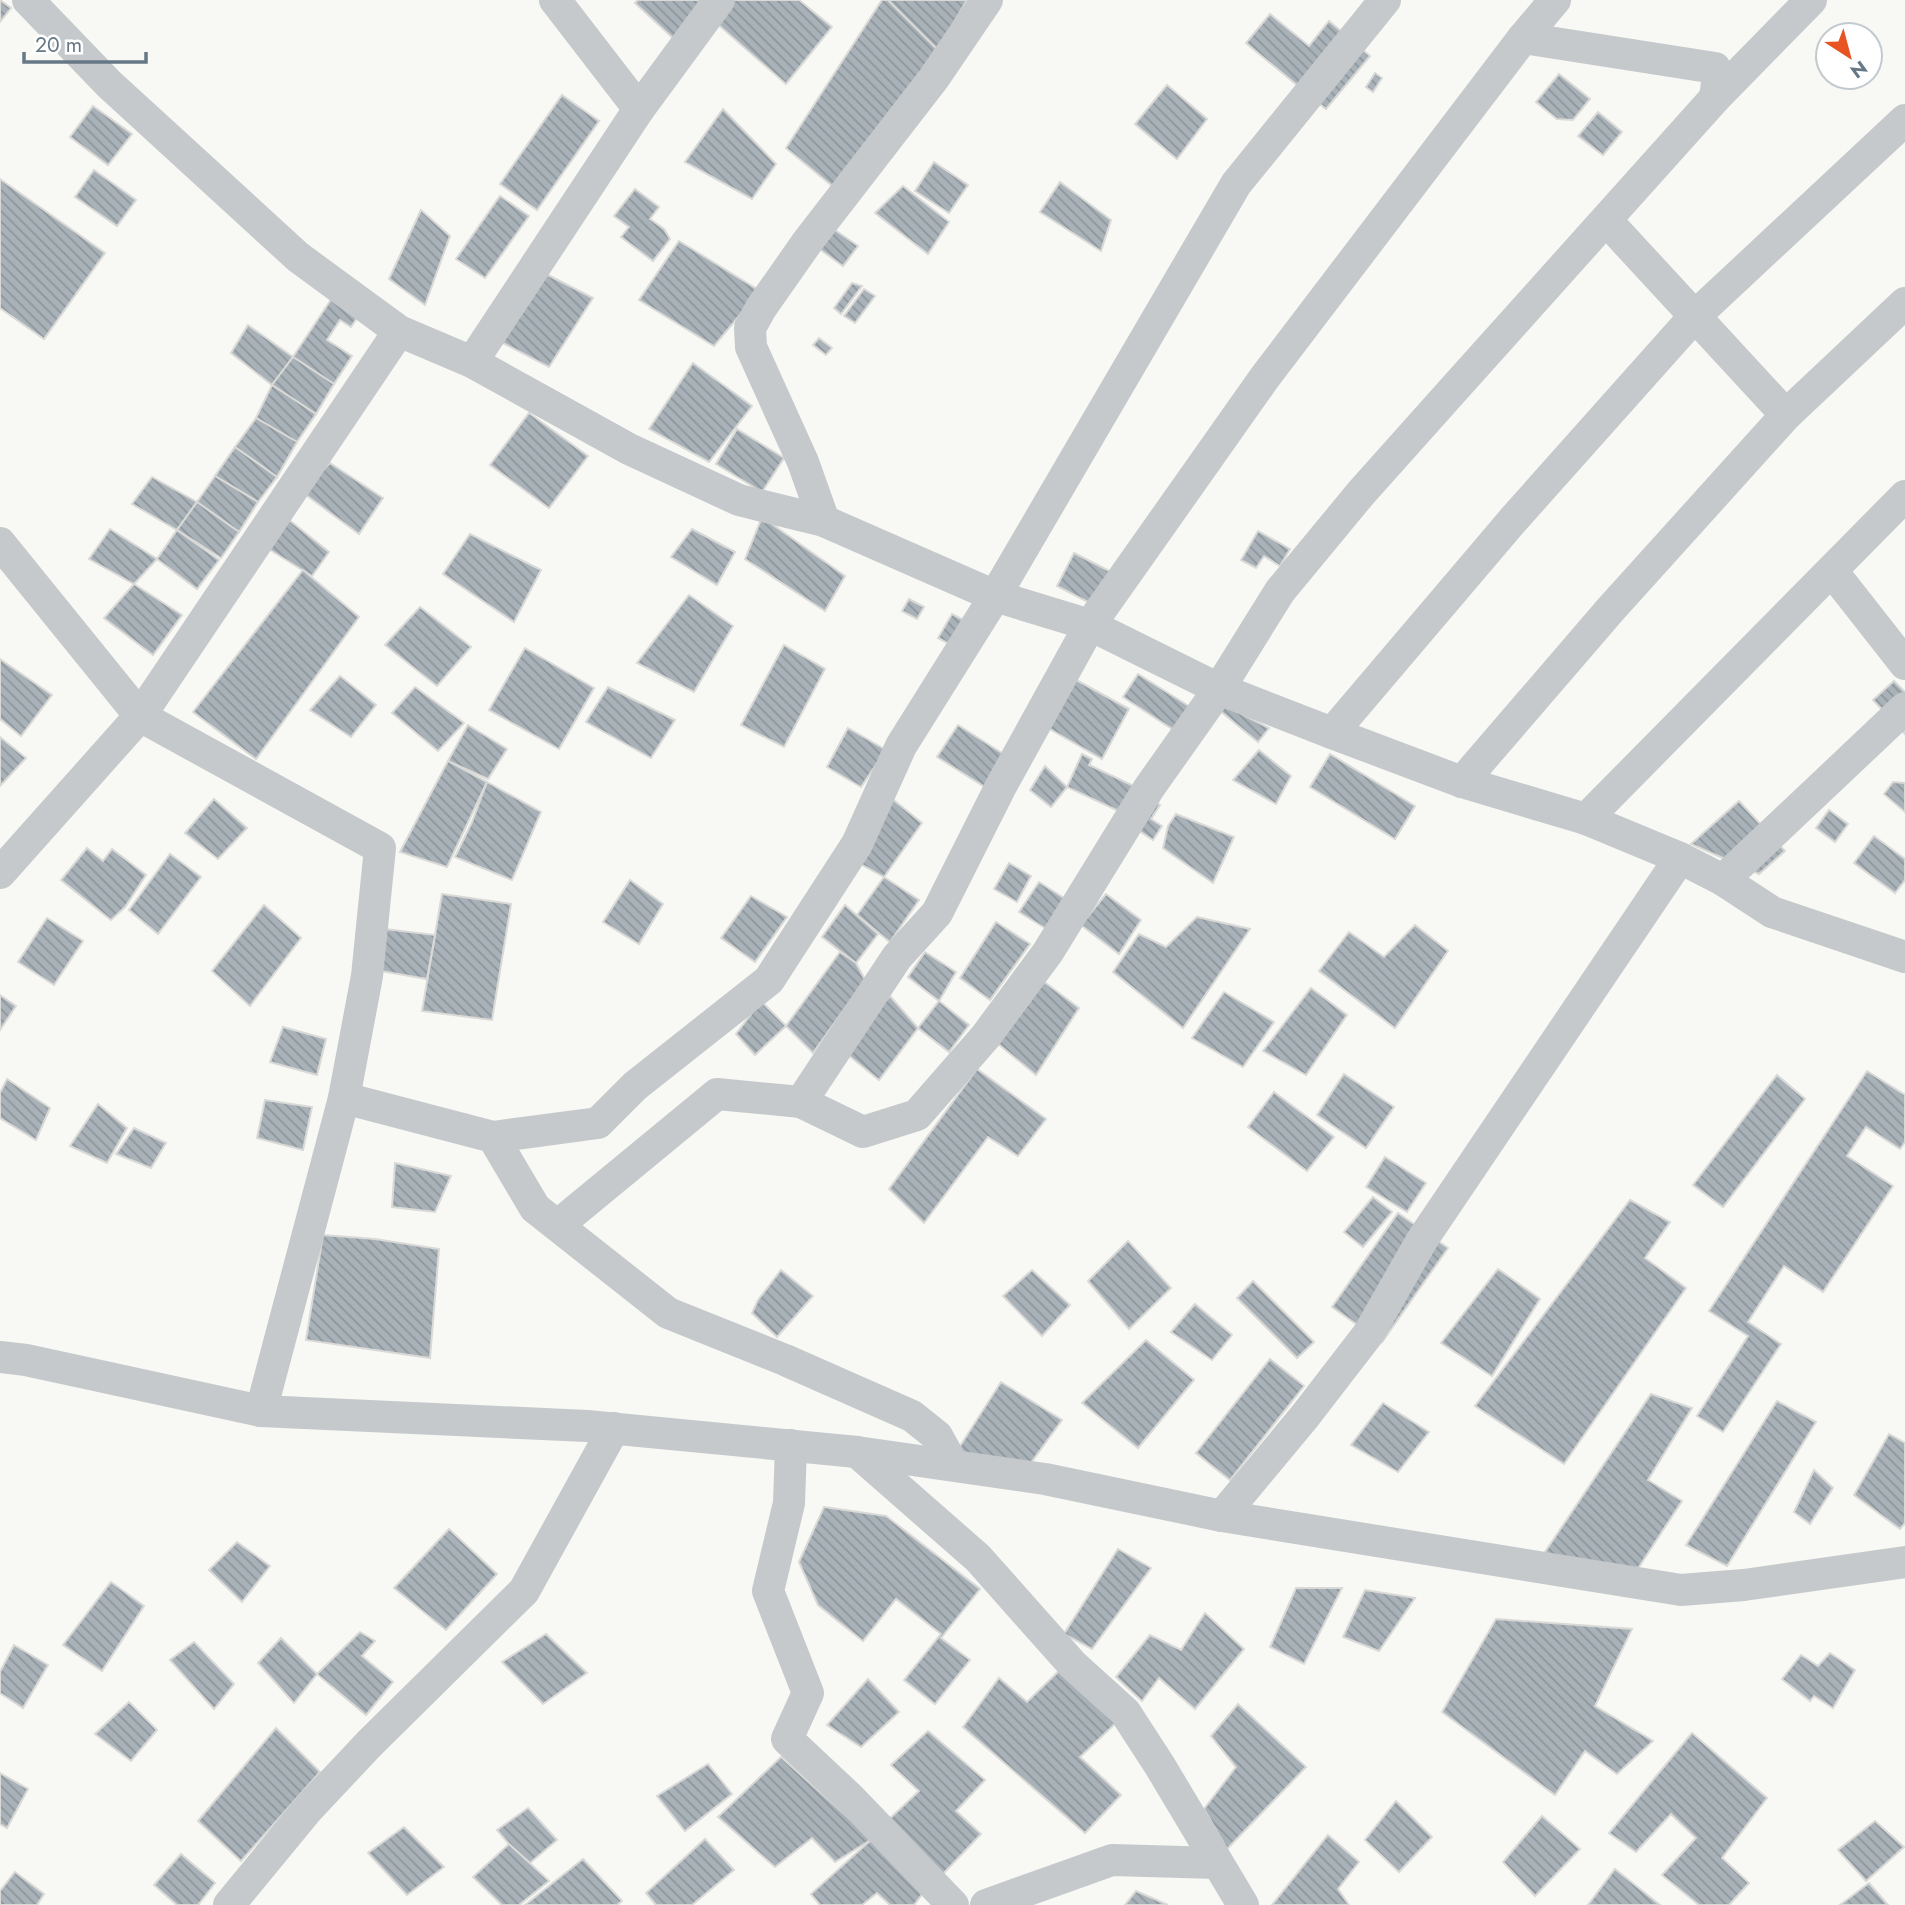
<svg xmlns="http://www.w3.org/2000/svg" width="1905" height="1905" font-family="Jost,sans-serif">
  <defs>
    <pattern id="building-back-hatch" width="6" height="6" patternUnits="userSpaceOnUse" patternTransform="scale(1.75)"><rect width="6" height="6" fill="#a9b2b8"/><path d="M-1 5l2 2M0 0l6 6M5-1l2 2" fill="none" stroke="#8d969b"/></pattern>
  </defs>
  <rect width="100%" height="100%" fill="#f8f8f4"/>
  <g fill="url(#building-back-hatch)" stroke="#d9d9d7" stroke-width="2">
    <path d="M0,0L11,8L0,22Z"/>
    <path d="M638,0H704L674,39L635,3Z"/>
    <path d="M731,0H799L832,27L786,84L714,21Z"/>
    <path d="M882,0H888L938,50L836,189L786,148Z"/>
    <path d="M888,0H967L938,50Z"/>
    <path d="M1270,14L1309,46L1329,21L1370,56L1326,109L1246,43Z"/>
    <path d="M1375,73L1382,78L1373,92L1366,87Z"/>
    <path d="M1559,74L1590,99L1573,120L1557,119L1536,102Z"/>
    <path d="M1167,85L1207,119L1177,159L1135,124Z"/>
    <path d="M562,95L599,121L537,210L500,184Z"/>
    <path d="M93,106L132,134L108,165L70,137Z"/>
    <path d="M723,109L776,164L752,199L685,162Z"/>
    <path d="M1598,112L1622,132L1603,155L1578,136Z"/>
    <path d="M934,162L968,185L949,213L915,191Z"/>
    <path d="M94,170L136,200L117,226L75,197Z"/>
    <path d="M0,179L105,253L44,339L0,308Z"/>
    <path d="M1060,182L1111,220L1101,251L1040,212Z"/>
    <path d="M903,186L949,222L928,254L875,213Z"/>
    <path d="M635,189L659,207L650,219L664,229L670,239L653,261L621,237L629,227L614,216Z"/>
    <path d="M500,196L529,216L485,278L456,259Z"/>
    <path d="M421,210L450,236L425,305L389,279Z"/>
    <path d="M832,228L858,246L843,266L818,248Z"/>
    <path d="M679,241L760,291L714,346L639,300Z"/>
    <path d="M544,273L593,298L549,367L501,342Z"/>
    <path d="M852,283L862,286L841,314L834,308Z"/>
    <path d="M864,289L875,296L855,323L844,316Z"/>
    <path d="M334,295L361,312L351,327L340,320L327,340L352,356L334,384L293,357Z"/>
    <path d="M248,325L293,357L272,385L231,353Z"/>
    <path d="M819,338L832,348L826,355L813,345Z"/>
    <path d="M293,357L334,384L316,414L272,385Z"/>
    <path d="M693,363L752,406L709,462L649,429Z"/>
    <path d="M272,385L316,414L297,442L256,418Z"/>
    <path d="M529,413L588,456L549,508L490,465Z"/>
    <path d="M256,418L297,442L277,477L235,447Z"/>
    <path d="M737,429L784,458L762,492L716,464Z"/>
    <path d="M235,447L277,477L258,502L215,476Z"/>
    <path d="M330,463L383,498L359,534L302,492Z"/>
    <path d="M215,476L258,502L239,532L197,502Z"/>
    <path d="M152,477L197,502L177,530L132,504Z"/>
    <path d="M197,502L239,532L221,558L177,530Z"/>
    <path d="M283,515L329,552L312,576L267,548Z"/>
    <path d="M762,517L845,576L825,611L745,559Z"/>
    <path d="M110,529L157,559L134,584L89,559Z"/>
    <path d="M692,529L735,552L717,585L671,557Z"/>
    <path d="M177,530L219,560L197,589L157,559Z"/>
    <path d="M1258,531L1290,549L1280,566L1264,556L1256,568L1241,560Z"/>
    <path d="M470,534L541,570L514,622L443,574Z"/>
    <path d="M1074,553L1127,580L1109,613L1057,586Z"/>
    <path d="M303,570L359,617L256,759L193,712Z"/>
    <path d="M134,584L182,615L153,655L104,618Z"/>
    <path d="M689,595L733,626L694,692L637,663Z"/>
    <path d="M909,599L924,607L917,619L902,611Z"/>
    <path d="M420,607L471,647L437,686L385,645Z"/>
    <path d="M952,614L967,622L953,646L938,638Z"/>
    <path d="M784,645L825,669L784,747L741,725Z"/>
    <path d="M525,648L594,688L559,749L489,710Z"/>
    <path d="M0,659L52,695L21,736L0,719Z"/>
    <path d="M1138,674L1195,710L1180,734L1123,697Z"/>
    <path d="M340,676L376,705L351,737L310,710Z"/>
    <path d="M1069,676L1129,709L1102,759L1041,724Z"/>
    <path d="M1894,681L1905,692V734L1873,700Z"/>
    <path d="M415,687L464,723L438,751L392,713Z"/>
    <path d="M608,687L675,720L651,758L586,722Z"/>
    <path d="M1222,704L1269,728L1258,742L1219,710Z"/>
    <path d="M468,725L507,749L488,779L448,761Z"/>
    <path d="M958,725L1005,755L985,787L937,757Z"/>
    <path d="M848,728L886,750L861,787L827,767Z"/>
    <path d="M0,737L26,758L0,786Z"/>
    <path d="M1259,750L1291,776L1276,804L1233,780Z"/>
    <path d="M1082,754L1092,759L1089,765L1138,788L1125,814L1067,787Z"/>
    <path d="M1330,754L1415,806L1395,839L1310,787Z"/>
    <path d="M448,761L487,782L447,867L400,852Z"/>
    <path d="M1045,766L1067,787L1051,807L1030,790Z"/>
    <path d="M487,782L541,812L512,880L455,857L472,822Z"/>
    <path d="M1893,782L1905,783V812L1884,794Z"/>
    <path d="M891,798L922,823L884,877L857,862Z"/>
    <path d="M214,799L247,828L218,859L185,833Z"/>
    <path d="M1151,799L1160,805L1151,819L1162,826L1153,840L1135,828Z"/>
    <path d="M1739,801L1785,851L1759,874L1691,844Z"/>
    <path d="M1829,810L1848,824L1835,842L1816,828Z"/>
    <path d="M1176,814L1234,837L1213,883L1163,848L1168,826Z"/>
    <path d="M1874,836L1905,859V880L1895,893L1854,863Z"/>
    <path d="M87,848L103,861L112,849L146,875L125,907L111,920L61,880Z"/>
    <path d="M170,854L201,877L158,934L129,910Z"/>
    <path d="M1009,863L1031,876L1017,902L994,889Z"/>
    <path d="M884,877L919,900L890,942L857,915Z"/>
    <path d="M630,880L663,904L639,944L603,922Z"/>
    <path d="M1039,882L1067,900L1048,930L1019,912Z"/>
    <path d="M442,894L511,904L492,1020L422,1011Z"/>
    <path d="M1106,894L1141,920L1119,954L1081,925Z"/>
    <path d="M751,896L787,917L755,962L721,938Z"/>
    <path d="M264,905L301,938L250,1006L212,971Z"/>
    <path d="M845,905L878,934L856,963L822,937Z"/>
    <path d="M1197,917L1250,929L1183,1028L1113,972L1139,934L1166,947Z"/>
    <path d="M47,918L83,941L54,985L18,962Z"/>
    <path d="M996,922L1030,944L990,1000L960,978Z"/>
    <path d="M1415,925L1448,951L1395,1028L1319,971L1349,932L1384,957Z"/>
    <path d="M385,929L435,935L427,979L375,970Z"/>
    <path d="M840,952L856,963L865,980L813,1053L786,1026Z"/>
    <path d="M925,952L956,972L939,1001L908,977Z"/>
    <path d="M1039,978L1079,1008L1036,1075L991,1038Z"/>
    <path d="M1311,988L1347,1015L1306,1075L1263,1051Z"/>
    <path d="M1224,992L1274,1022L1243,1067L1192,1038Z"/>
    <path d="M0,995L16,1006L0,1030Z"/>
    <path d="M890,996L918,1028L879,1080L842,1050Z"/>
    <path d="M761,1001L786,1026L755,1055L736,1034Z"/>
    <path d="M939,1001L969,1025L949,1052L918,1028Z"/>
    <path d="M283,1027L326,1039L317,1075L270,1062Z"/>
    <path d="M977,1069L1046,1119L1018,1156L988,1137L924,1223L889,1189Z"/>
    <path d="M1867,1071L1905,1095V1142L1900,1149L1866,1127L1847,1156L1893,1186L1823,1292L1784,1266L1748,1322L1781,1344L1723,1432L1697,1416L1748,1336L1709,1311Z"/>
    <path d="M1344,1074L1394,1107L1366,1148L1317,1115Z"/>
    <path d="M1777,1075L1805,1099L1723,1207L1693,1185Z"/>
    <path d="M7,1079L50,1108L36,1140L0,1118V1093Z"/>
    <path d="M1274,1092L1334,1137L1307,1171L1248,1127Z"/>
    <path d="M265,1100L312,1107L303,1150L257,1138Z"/>
    <path d="M98,1104L127,1128L107,1163L70,1146Z"/>
    <path d="M134,1128L166,1143L151,1168L116,1154Z"/>
    <path d="M1385,1157L1426,1183L1407,1212L1366,1187Z"/>
    <path d="M395,1163L451,1176L435,1212L392,1207Z"/>
    <path d="M1373,1197L1392,1212L1363,1247L1344,1232Z"/>
    <path d="M1630,1200L1670,1222L1645,1258L1686,1288L1564,1464L1475,1406Z"/>
    <path d="M1398,1213L1448,1248L1382,1342L1332,1307Z"/>
    <path d="M323,1235L375,1239L439,1249L430,1358L306,1340Z"/>
    <path d="M1128,1241L1171,1288L1129,1329L1088,1281Z"/>
    <path d="M1498,1269L1540,1299L1492,1376L1441,1343Z"/>
    <path d="M781,1270L813,1296L777,1337L752,1313L758,1300Z"/>
    <path d="M1032,1270L1070,1305L1042,1336L1003,1296Z"/>
    <path d="M1253,1281L1314,1342L1297,1358L1237,1298Z"/>
    <path d="M1195,1304L1232,1335L1212,1360L1171,1332Z"/>
    <path d="M1146,1340L1194,1380L1138,1448L1082,1403Z"/>
    <path d="M1270,1359L1304,1386L1230,1480L1196,1453Z"/>
    <path d="M1001,1382L1062,1420L1025,1471L955,1454Z"/>
    <path d="M1651,1394L1692,1408L1648,1480L1682,1501L1637,1570L1543,1555Z"/>
    <path d="M1777,1401L1816,1422L1727,1566L1686,1545Z"/>
    <path d="M1383,1403L1429,1432L1398,1472L1351,1445Z"/>
    <path d="M1889,1434L1905,1443V1523L1900,1529L1854,1495Z"/>
    <path d="M1814,1470L1833,1488L1810,1524L1794,1512Z"/>
    <path d="M824,1507L886,1516L980,1589L941,1638L970,1660L935,1704L904,1680L941,1634L896,1599L863,1641L818,1605L799,1562Z"/>
    <path d="M449,1529L497,1574L446,1630L394,1588Z"/>
    <path d="M237,1542L270,1566L242,1602L209,1570Z"/>
    <path d="M1118,1549L1151,1568L1092,1649L1064,1634Z"/>
    <path d="M111,1582L144,1606L102,1671L63,1645Z"/>
    <path d="M1296,1588H1342L1304,1664L1270,1647Z"/>
    <path d="M1365,1590L1415,1598L1379,1651L1343,1637Z"/>
    <path d="M1205,1613L1244,1649L1195,1709L1159,1678L1142,1701L1116,1677L1150,1635L1181,1650Z"/>
    <path d="M1496,1619L1632,1629L1595,1706L1653,1741L1617,1774L1585,1751L1555,1795L1442,1712Z"/>
    <path d="M360,1632L375,1641L362,1656L393,1682L366,1715L317,1674Z"/>
    <path d="M546,1634L587,1673L543,1704L502,1662Z"/>
    <path d="M281,1638L317,1674L294,1703L258,1663Z"/>
    <path d="M194,1642L234,1684L214,1709L170,1660Z"/>
    <path d="M14,1645L48,1665L23,1708L0,1693V1672Z"/>
    <path d="M1830,1653L1855,1670L1833,1708L1814,1696L1810,1701L1782,1679L1801,1655L1818,1666Z"/>
    <path d="M1062,1668L1118,1721L1080,1757L1121,1795L1085,1833L963,1727L999,1678L1027,1702Z"/>
    <path d="M868,1679L899,1712L861,1747L827,1725Z"/>
    <path d="M129,1702L157,1730L131,1761L95,1734Z"/>
    <path d="M1238,1704L1306,1767L1227,1849L1204,1809L1236,1767L1211,1736Z"/>
    <path d="M276,1728L320,1772L241,1861L198,1821Z"/>
    <path d="M928,1731L985,1780L956,1811L981,1834L942,1875L882,1826L919,1791L891,1765Z"/>
    <path d="M1692,1733L1767,1798L1722,1858L1749,1883L1729,1905H1699L1662,1875L1696,1838L1671,1814L1636,1852L1609,1833Z"/>
    <path d="M781,1757L872,1839L835,1862L812,1838L775,1867L718,1817Z"/>
    <path d="M708,1764L732,1794L685,1831L657,1796Z"/>
    <path d="M0,1773L28,1789L7,1828L0,1824Z"/>
    <path d="M1396,1801L1432,1837L1399,1872L1365,1840Z"/>
    <path d="M528,1808L557,1840L530,1863L509,1844L497,1830Z"/>
    <path d="M1542,1816L1580,1849L1535,1896L1503,1862Z"/>
    <path d="M1875,1821L1904,1847L1866,1881L1838,1850Z"/>
    <path d="M404,1827L444,1867L407,1895L368,1853Z"/>
    <path d="M1328,1835L1359,1862L1338,1889L1349,1905H1272Z"/>
    <path d="M705,1839L734,1870L692,1905H656L646,1893Z"/>
    <path d="M872,1839L926,1889L914,1905H890L877,1893L862,1905H820L811,1894Z"/>
    <path d="M509,1844L549,1881L519,1905H502L473,1877Z"/>
    <path d="M181,1854L215,1883L198,1905H177L154,1885Z"/>
    <path d="M583,1859L622,1901L617,1905H525Z"/>
    <path d="M1615,1869L1660,1905H1588Z"/>
    <path d="M15,1872L44,1894L37,1905H0V1891Z"/>
    <path d="M1869,1883L1888,1905H1840Z"/>
    <path d="M1136,1891L1168,1905H1125Z"/>
  </g>
  <g fill="none" stroke-linecap="round" stroke-linejoin="round">
    <g stroke="#c5c9cc" stroke-width="32">
      <path d="M28,0L109,84L298,257L399,331L472,362L629,449L739,500L824,521L995,596L1090,625L1219,689L1332,733L1462,782L1586,819L1680,858L1723,880L1772,912L1905,957"/>
      <path d="M555,0L639,109"/>
      <path d="M1523,38L1715,68L1718,75L1715,98"/>
      <path d="M1606,220L1786,415"/>
      <path d="M472,362L639,109L719,0"/>
      <path d="M824,521L803,462L751,347L750,328L761,308L808,241L934,78L987,0"/>
      <path d="M0,543L140,716L380,848L367,976L344,1098L261,1411"/>
      <path d="M1832,571L1905,664"/>
      <path d="M1332,733L1513,520L1694,317L1905,120"/>
      <path d="M1462,782L1610,610L1786,415L1905,303"/>
      <path d="M1586,819L1905,496"/>
      <path d="M0,873L140,716L399,331"/>
      <path d="M1723,880L1905,708"/>
      <path d="M344,1098L493,1137L535,1208L668,1313L785,1360L912,1416L937,1436L953,1465"/>
      <path d="M801,1102L863,1132L917,1115L986,1036L1048,952L1149,788L1219,689L1280,591L1361,493L1445,399L1715,98L1811,0"/>
      <path d="M493,1137L598,1123L635,1086L769,980L857,844L901,746L995,596L1236,184L1385,0"/>
      <path d="M558,1225L717,1094L801,1102L897,957L937,913L1001,786L1090,625L1265,377L1523,38L1555,0"/>
      <path d="M0,1357L26,1360L261,1411L587,1426L857,1452L1045,1479L1222,1516L1681,1590L1744,1585L1905,1562"/>
      <path d="M791,1445L789,1503L768,1591L808,1693L787,1739L851,1799L953,1905"/>
      <path d="M857,1452L978,1558L1073,1665L1125,1712L1160,1766L1243,1905"/>
      <path d="M1222,1516L1305,1416L1369,1333L1422,1240L1680,858"/>
      <path d="M229,1905L307,1810L369,1744L524,1591L614,1428"/>
      <path d="M986,1905L1112,1860L1217,1863"/>
    </g>
  </g>
  <g transform="translate(1849 56) rotate(144)"><circle r="33" fill="#ffffff" stroke="#c2c9cf" stroke-width="2"/>
  <path d="M0-5L12 26L0 18L-12 26Z" fill="#e85324"/>
  <text y="-10" font-size="19" font-weight="bold" text-anchor="middle" fill="#667886">N</text>
  </g>
  <path d="M24 52v10h122v-10" fill="none" stroke="#667886" stroke-width="3.5"/>
  <text x="35" y="52" font-size="21" fill="#667886" stroke="#ffffff" stroke-width="5" paint-order="stroke">20 m</text>
</svg>
